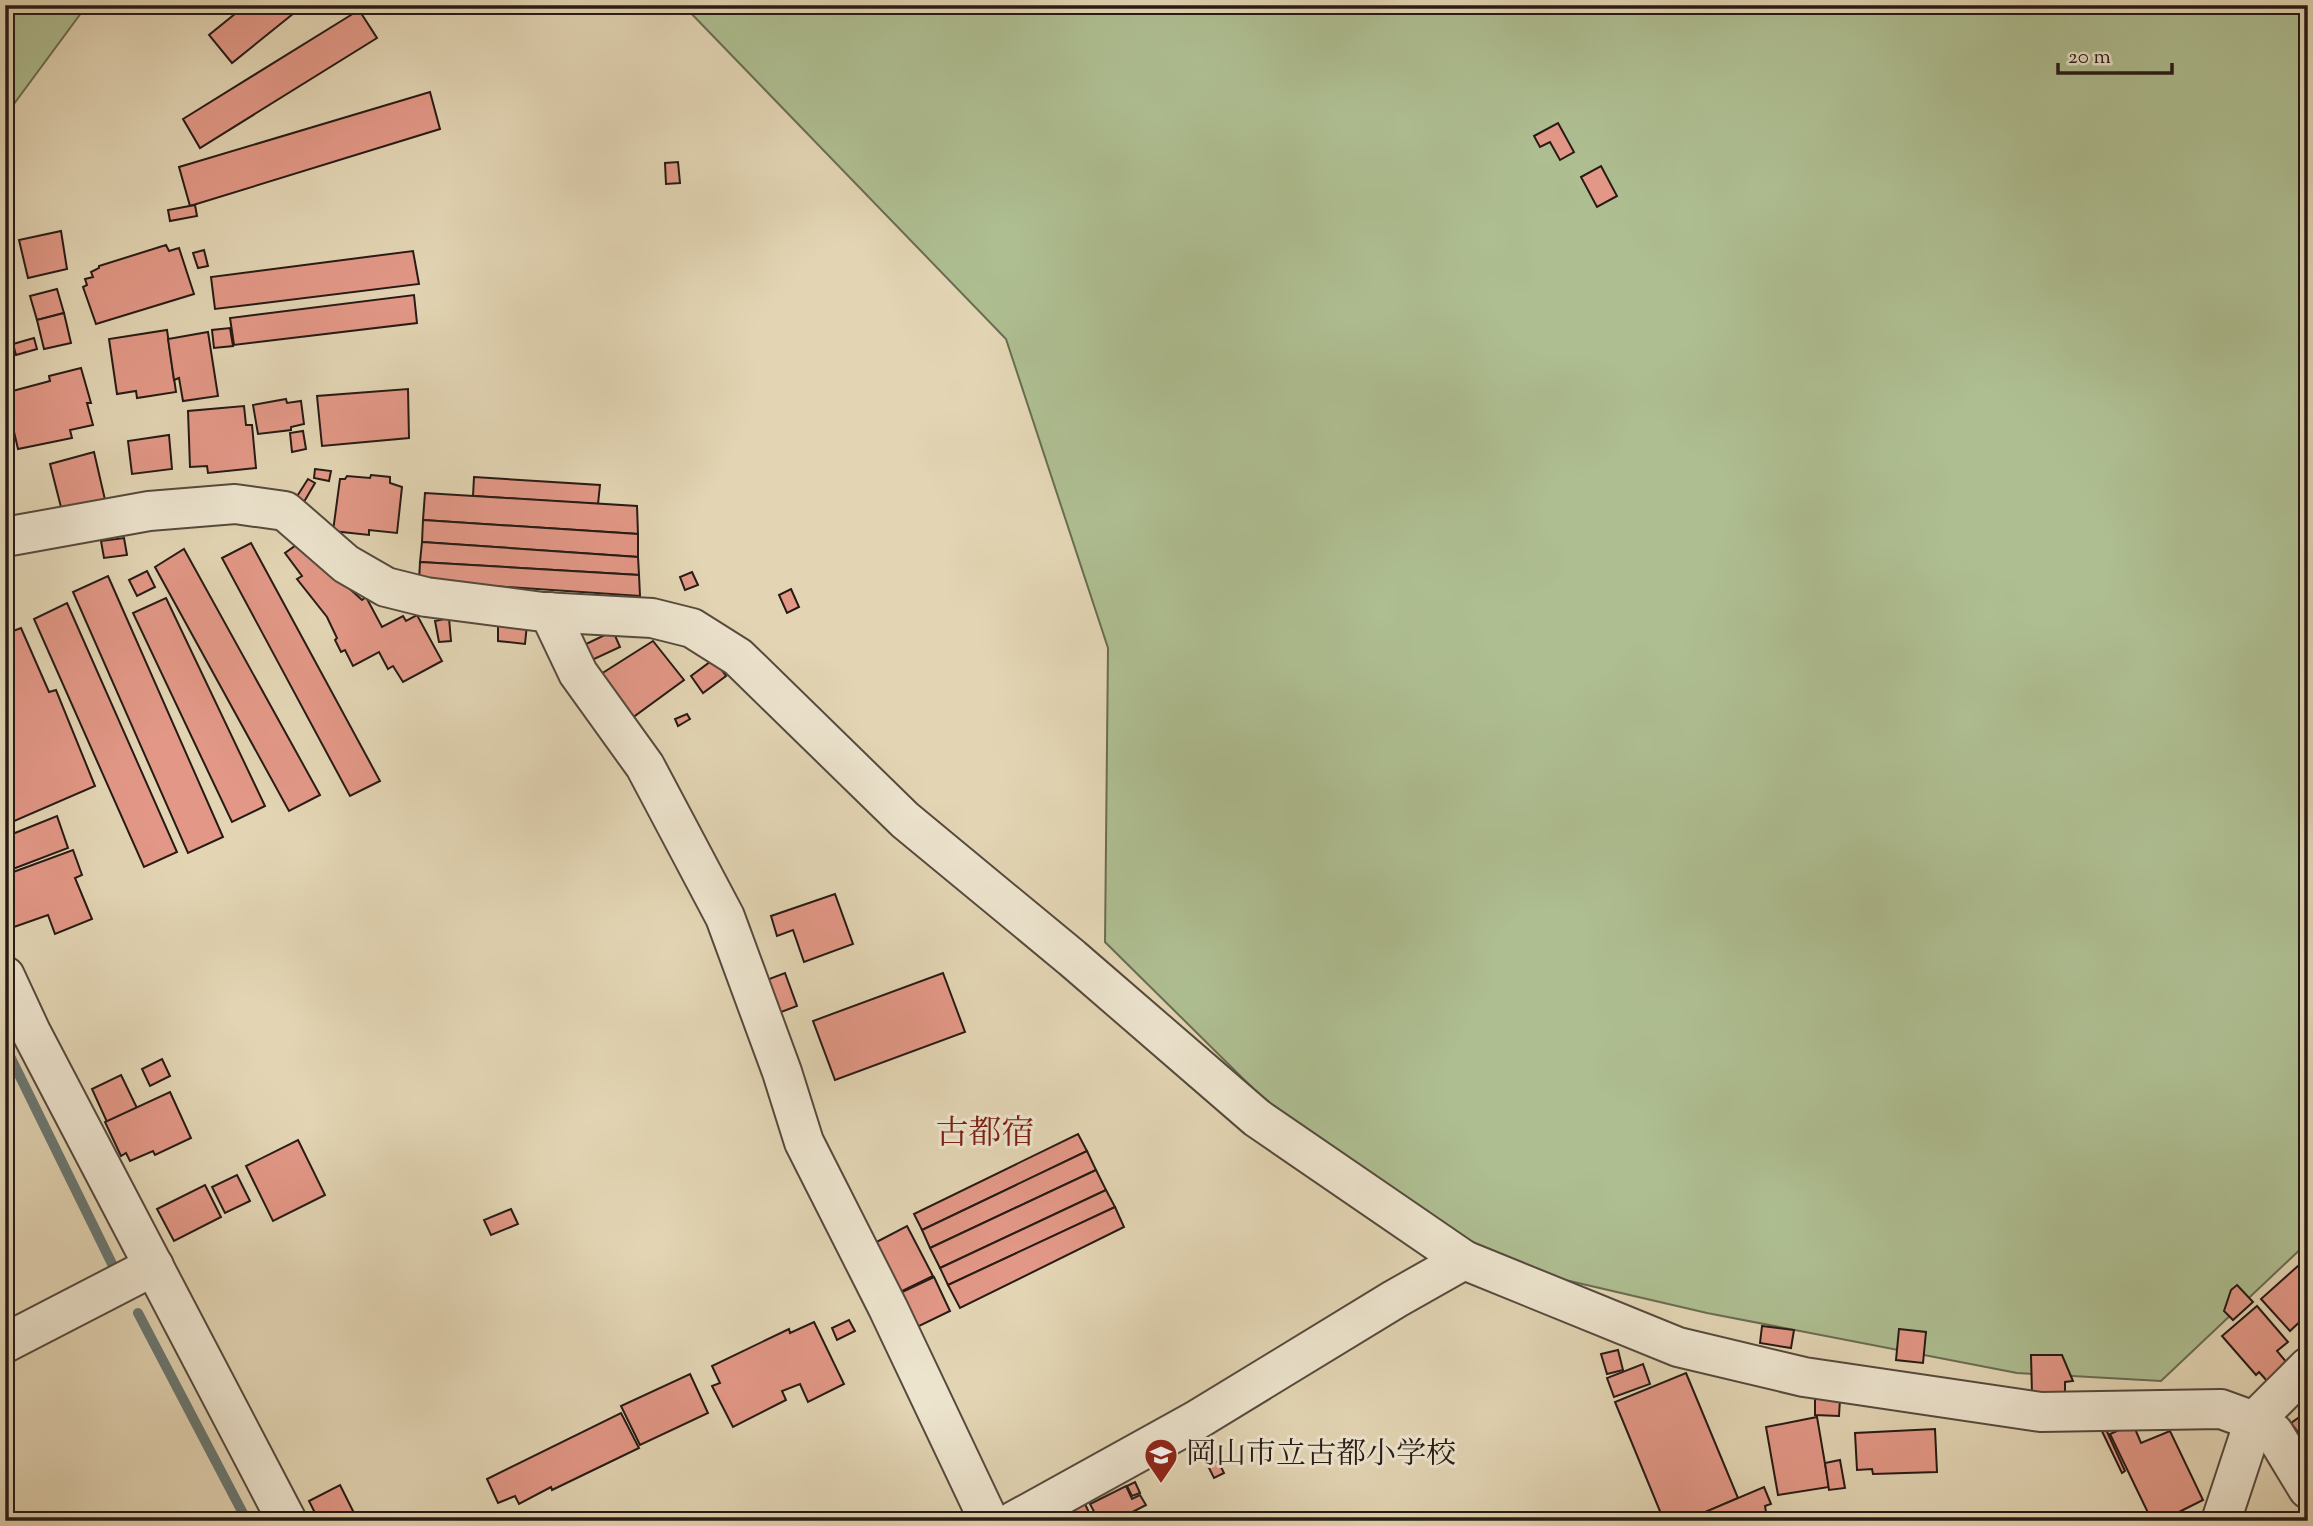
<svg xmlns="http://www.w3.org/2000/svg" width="2313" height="1526" font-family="'Sorts Mill Goudy','Noto Serif JP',serif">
  <rect width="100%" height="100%" fill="#e3d5b4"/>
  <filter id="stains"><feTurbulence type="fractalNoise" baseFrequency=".00286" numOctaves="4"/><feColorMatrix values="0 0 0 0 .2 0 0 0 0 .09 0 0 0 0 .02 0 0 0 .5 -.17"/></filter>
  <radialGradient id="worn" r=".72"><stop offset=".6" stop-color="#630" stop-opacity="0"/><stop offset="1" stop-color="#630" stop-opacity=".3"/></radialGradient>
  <g fill="#aebe91" stroke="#6a6c53" stroke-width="2">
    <path d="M5,5H87L5,116Z"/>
    <path d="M683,5H2308V1242L2161,1381L2017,1373L1707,1313L1501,1265L1289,1124L1105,942L1108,648L1006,339Z"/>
  </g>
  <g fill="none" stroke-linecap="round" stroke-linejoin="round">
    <g stroke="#6a7974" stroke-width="10">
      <path d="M5,1046L116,1272"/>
      <path d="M138,1313L247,1521"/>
    </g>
  </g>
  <g fill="#e39887" stroke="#271b15" stroke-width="2">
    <path d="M246,5H304L232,63L209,35Z"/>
    <path d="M359,10L377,38L200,148L183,119Z"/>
    <path d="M430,92L440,129L190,206L179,167Z"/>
    <path d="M1558,123L1574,152L1560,160L1550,142L1540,147L1534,136Z"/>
    <path d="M678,162L680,183L666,184L665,163Z"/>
    <path d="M1601,166L1617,196L1597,207L1581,177Z"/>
    <path d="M195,205L197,216L170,221L168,210Z"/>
    <path d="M61,231L67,269L28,278L19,240Z"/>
    <path d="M166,245L169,251L179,248L194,294L96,324L83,287L87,285L85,279L93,277L91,272L99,268V266Z"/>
    <path d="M204,250L208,266L198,268L193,253Z"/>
    <path d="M413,251L419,284L215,309L211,277Z"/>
    <path d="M57,289L64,313L37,320L30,296Z"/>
    <path d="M414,295L417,323L234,345L230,318Z"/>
    <path d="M64,313L71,343L44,349L37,320Z"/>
    <path d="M230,328L233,346L214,348L212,330Z"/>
    <path d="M167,330L176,392L137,398L136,391L117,394L109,339Z"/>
    <path d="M208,332L218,396L183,401L179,378L174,380L168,339Z"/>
    <path d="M34,338L37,349L16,355L13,344Z"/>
    <path d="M81,368L91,403H87L93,425L70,430L72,438L18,449L5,393L50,381L49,376Z"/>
    <path d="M408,389L409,438L322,446L317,396Z"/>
    <path d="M286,399L287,403L301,401L304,424L291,427V430L258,434L253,405Z"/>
    <path d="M244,406L246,425H252L256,468L208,473L207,466L190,467L188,411Z"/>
    <path d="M303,431L306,449L292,452L290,433Z"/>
    <path d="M169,435L172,469L132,474L128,441Z"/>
    <path d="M5,438L13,466L5,468Z"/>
    <path d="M94,452L106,504L63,515L50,464Z"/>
    <path d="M315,469L331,471L329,481L314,478Z"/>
    <path d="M371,475L390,477V483L402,487L397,533L369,530V535L333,531L340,479H345L347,476L370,478Z"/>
    <path d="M474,477L600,485L598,504L473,496Z"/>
    <path d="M308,479L315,483L301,507L294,501Z"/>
    <path d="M425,493L637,506L638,534L423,520Z"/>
    <path d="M423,520L638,534V557L422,542Z"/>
    <path d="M124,538L127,555L104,558L101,541Z"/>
    <path d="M422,542L638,557L639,575L420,562Z"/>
    <path d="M251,543L380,781L350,796L222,558Z"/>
    <path d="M299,543L362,600L366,597L382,627L403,616L406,621L417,615L442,661L403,682L393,666L388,669L379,652L353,666L345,650L341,652L335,640L337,638L327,617L297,579L302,576L285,553Z"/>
    <path d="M184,549L320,795L289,811L155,567Z"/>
    <path d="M420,562L639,575L640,596L419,581Z"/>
    <path d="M147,571L155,587L137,596L129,580Z"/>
    <path d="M692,572L698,585L685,590L680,577Z"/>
    <path d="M108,576L223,837L188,853L73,592Z"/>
    <path d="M791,589L799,607L787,613L779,595Z"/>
    <path d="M166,598L265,806L232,822L133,613Z"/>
    <path d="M67,603L177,852L144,867L34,619Z"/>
    <path d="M449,618L451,641L439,642L435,621Z"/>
    <path d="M498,620L527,624L525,644L498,641Z"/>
    <path d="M21,628L49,692L56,690L95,786L12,822L5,806V634Z"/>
    <path d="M613,631L620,647L592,660L584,645Z"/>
    <path d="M653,641L684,680L632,718L601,674Z"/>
    <path d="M714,659L726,676L703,693L691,676Z"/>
    <path d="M687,714L690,719L678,726L675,719Z"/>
    <path d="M57,816L68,848L5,872V837Z"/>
    <path d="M73,850L82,875L75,878L92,919L55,934L48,915L14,927L5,905V875Z"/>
    <path d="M835,894L853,944L804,962L793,930L777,936L771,916Z"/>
    <path d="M785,973L797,1006L768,1017L756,984Z"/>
    <path d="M943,973L965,1032L835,1080L813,1021Z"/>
    <path d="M162,1059L170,1076L150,1086L142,1069Z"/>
    <path d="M121,1075L137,1108L107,1122L92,1089Z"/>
    <path d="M170,1092L191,1138L155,1155L153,1151L130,1161L126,1153L121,1156L105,1122Z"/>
    <path d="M1078,1134L1087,1151L922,1230L914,1214Z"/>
    <path d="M298,1140L325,1195L273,1221L246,1166Z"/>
    <path d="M1087,1151L1096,1170L930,1248L922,1230Z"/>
    <path d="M1096,1170L1106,1190L940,1268L930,1248Z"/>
    <path d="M237,1175L250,1201L225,1213L212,1187Z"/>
    <path d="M205,1185L221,1217L174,1241L157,1209Z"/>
    <path d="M1106,1190L1115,1207L948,1285L940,1268Z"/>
    <path d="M1115,1207L1124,1227L960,1308L948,1285Z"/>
    <path d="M511,1209L518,1224L491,1235L484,1220Z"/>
    <path d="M907,1226L933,1276L892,1296L865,1248Z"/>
    <path d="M2308,1257V1314L2290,1331L2261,1299Z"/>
    <path d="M934,1277L950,1311L915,1328L898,1294Z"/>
    <path d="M2237,1285L2253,1302L2233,1320L2224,1311L2231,1290Z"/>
    <path d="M2257,1306L2288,1342L2277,1351L2288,1364L2268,1382L2259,1372L2256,1375L2222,1336Z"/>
    <path d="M849,1320L855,1331L837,1340L832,1328Z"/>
    <path d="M814,1322L844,1384L808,1402L800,1384L782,1391L786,1400L733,1427L712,1386L720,1383L712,1366L789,1329L790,1333Z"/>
    <path d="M1762,1326L1794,1330L1791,1348L1760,1343Z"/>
    <path d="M1899,1329L1926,1332L1923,1363L1896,1360Z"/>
    <path d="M1618,1350L1623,1370L1607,1374L1601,1354Z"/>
    <path d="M2031,1355H2062L2073,1381L2065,1382V1393L2032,1394Z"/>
    <path d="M1643,1364L1650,1384L1614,1397L1607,1378Z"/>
    <path d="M1686,1373L1738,1498L1686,1521H1664L1615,1402Z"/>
    <path d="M690,1374L708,1413L640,1445L621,1406Z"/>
    <path d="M1815,1398L1840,1399L1839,1416L1815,1415Z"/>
    <path d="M2308,1411V1445L2291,1423Z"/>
    <path d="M621,1413L639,1448L552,1490L551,1487L519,1504L515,1496L498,1503L487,1479Z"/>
    <path d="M1817,1417L1829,1487L1778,1495L1766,1427Z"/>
    <path d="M2133,1424L2141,1443L2170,1431L2203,1500L2177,1513L2181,1520L2188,1517V1521H2152L2110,1434Z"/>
    <path d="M2099,1425H2104L2125,1471L2122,1473Z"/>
    <path d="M1935,1429L1937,1472L1873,1474L1872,1469L1857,1470L1855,1433Z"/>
    <path d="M1211,1449L1214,1456L1205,1460L1200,1454Z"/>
    <path d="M1840,1460L1845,1488L1829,1490L1825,1463Z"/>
    <path d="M1218,1461L1224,1473L1214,1478L1208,1466Z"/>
    <path d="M1135,1482L1140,1493L1132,1496L1127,1486Z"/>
    <path d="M340,1485L358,1521H319L309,1501Z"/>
    <path d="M1126,1486L1132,1499L1140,1495L1146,1505L1115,1521H1099L1090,1504Z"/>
    <path d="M1764,1487L1771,1504L1765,1506L1766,1512L1726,1521H1701L1698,1515Z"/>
    <path d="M1085,1504L1093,1521H1053Z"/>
  </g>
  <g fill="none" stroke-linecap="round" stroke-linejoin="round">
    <defs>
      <g id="minor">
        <path d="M5,537L149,511L235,504L285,511L346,564L386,587L426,597L543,612L652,618L692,628L738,657L905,820L1072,958L1257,1118L1464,1260"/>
        <path d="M549,612L578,673L645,766L725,917L782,1072L804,1142L888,1308L989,1521"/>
        <path d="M5,976L31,1032L287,1521"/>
        <path d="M5,1343L154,1266"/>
        <path d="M1014,1521L1195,1421L1395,1299L1464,1260L1678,1347L1804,1377L2041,1412L2221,1409L2254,1421L2274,1433L2308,1489"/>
        <path d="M2221,1521L2254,1421L2308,1367"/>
      </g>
    </defs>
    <use href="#minor" stroke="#564a3d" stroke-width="42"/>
    <use href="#minor" stroke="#ede4ce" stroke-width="38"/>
  </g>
  <defs>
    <symbol id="school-pin" viewBox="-11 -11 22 30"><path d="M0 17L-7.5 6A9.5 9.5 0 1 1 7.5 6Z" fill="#8f2418" stroke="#ede4ce"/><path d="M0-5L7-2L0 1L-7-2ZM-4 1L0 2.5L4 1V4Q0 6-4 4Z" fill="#fff"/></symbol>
  </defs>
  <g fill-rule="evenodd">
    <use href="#school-pin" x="1142" y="1436" width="38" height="52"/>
  </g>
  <g text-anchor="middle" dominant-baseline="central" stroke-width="6" stroke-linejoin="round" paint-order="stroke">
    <g font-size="30" fill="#271b15" stroke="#ede4ce" text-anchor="start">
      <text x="1186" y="1455">岡山市立古都小学校</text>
    </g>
    <g font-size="33" fill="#7a1f14" stroke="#ede4ce">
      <text x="985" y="1135">古都宿</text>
    </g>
  </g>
  <rect width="2313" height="1526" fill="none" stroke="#e3d5b4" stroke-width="28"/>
  <rect x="7" y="7" width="2299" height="1512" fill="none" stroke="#271b15" stroke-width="3.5"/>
  <rect x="14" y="14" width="2285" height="1498" fill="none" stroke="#271b15" stroke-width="2"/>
  <path d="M2058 63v10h114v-10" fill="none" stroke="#271b15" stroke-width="3.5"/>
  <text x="2068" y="63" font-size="21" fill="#271b15" stroke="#ede4ce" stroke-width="5" paint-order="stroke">20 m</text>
  <rect width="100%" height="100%" filter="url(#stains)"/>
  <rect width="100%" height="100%" fill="url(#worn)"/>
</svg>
